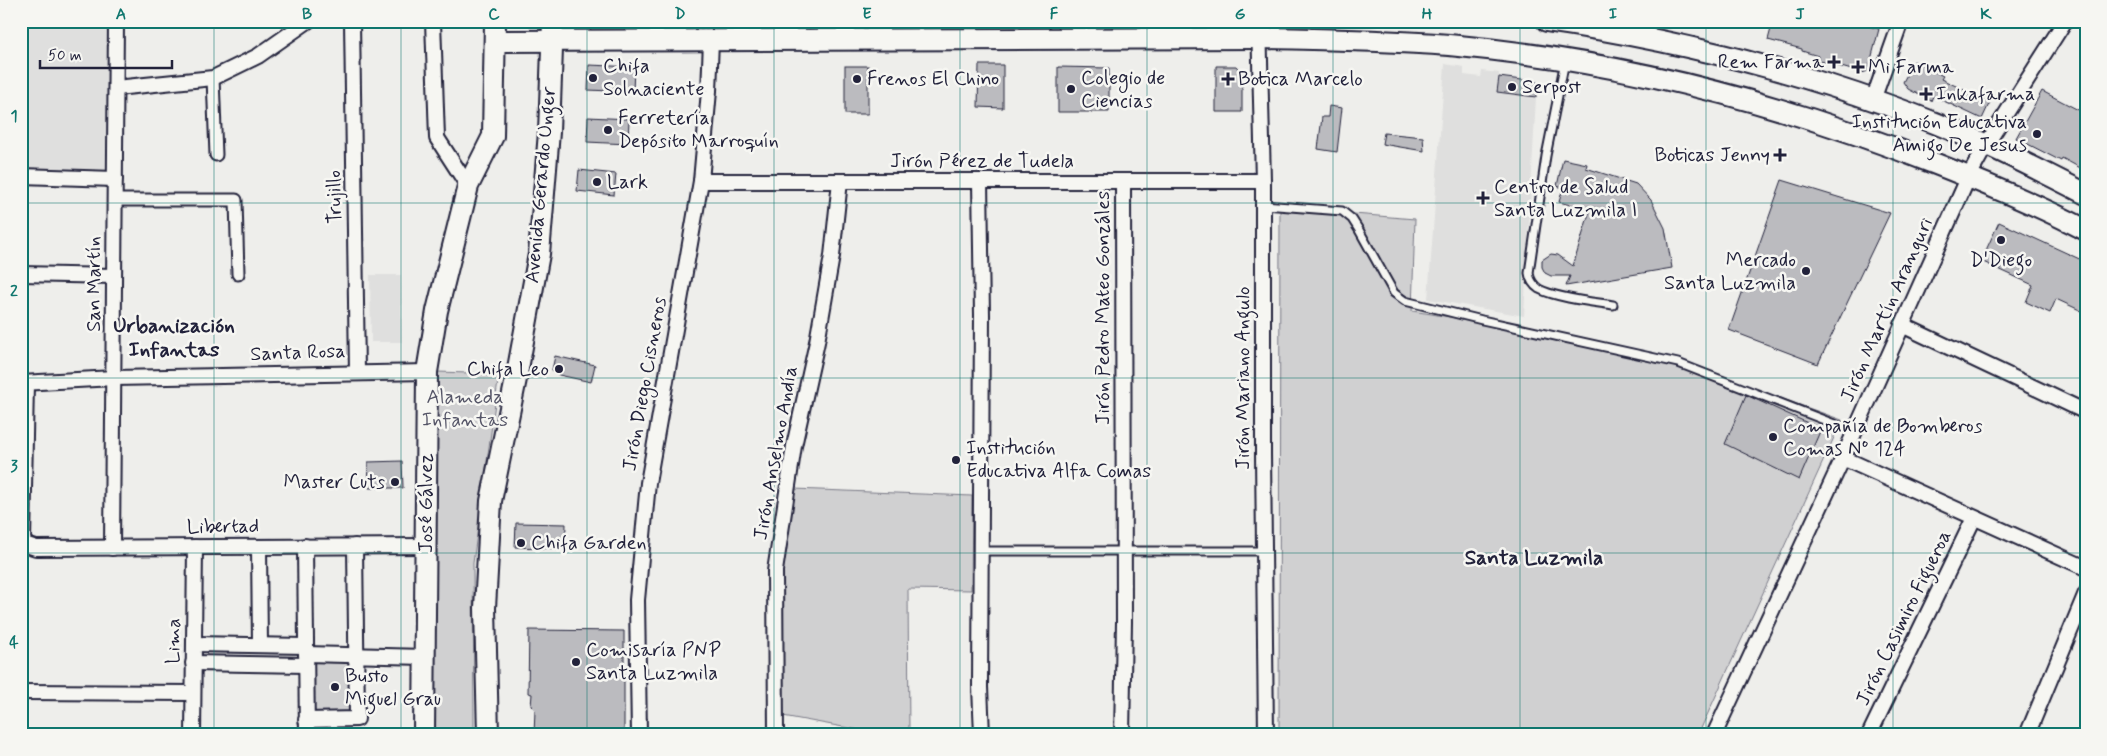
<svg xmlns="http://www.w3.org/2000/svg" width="2107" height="756" font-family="Mynerve,sans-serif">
  <rect width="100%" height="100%" fill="#eeeeeb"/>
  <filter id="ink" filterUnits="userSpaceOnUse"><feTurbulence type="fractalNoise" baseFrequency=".02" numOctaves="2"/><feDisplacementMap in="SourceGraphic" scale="10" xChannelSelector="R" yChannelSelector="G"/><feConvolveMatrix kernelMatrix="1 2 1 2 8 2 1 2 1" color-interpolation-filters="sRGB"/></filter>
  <g filter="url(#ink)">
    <g fill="#dfdfde">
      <path d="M21,23H109L106,173L21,171Z"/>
      <path d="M1445,64L1464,67V75L1481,77L1482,71L1499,73L1497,92L1536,97L1524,316L1428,299Z"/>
      <path d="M370,275H401L402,342H371Z"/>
    </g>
    <g fill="#d0d0d1" stroke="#797986">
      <path d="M1280,208L1415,219L1412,311L1475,321L1702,370L1842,420L1698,735H1279Z"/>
      <path d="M437,372L499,374L473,563L474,735H435L432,580Z"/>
      <path d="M794,489L972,496L971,590L908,589L909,735H887L783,716L781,572Z"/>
      <path d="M310,660L356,661L357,719L311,720Z"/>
    </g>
    <g fill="#bbbbbf" stroke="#22223b">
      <path d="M1773,21H1848L1879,29L1868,71L1862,73L1817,60L1818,56L1802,51V49L1768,40Z"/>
      <path d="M1914,61L1943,76L1941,79L1990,102L1982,119L1933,96L1931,101L1908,89L1903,82Z"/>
      <path d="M589,65L634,67L633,92L588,90Z"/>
      <path d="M979,65H1003V108L978,107Z"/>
      <rect x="845" y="66" width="23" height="48"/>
      <path d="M1216,66H1236L1242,73V112H1216Z"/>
      <path d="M1058,67L1109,68V112H1058Z"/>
      <path d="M1499,77L1537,82L1536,97L1497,92Z"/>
      <path d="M2042,91L2086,114V171L2062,158L2061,161L2016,138Z"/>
      <path d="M1329,106L1342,108L1337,152L1318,149L1322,117H1328Z"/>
      <path d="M588,117L629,119L628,144L587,142Z"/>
      <path d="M1384,133L1423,137L1424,151L1382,144Z"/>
      <path d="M1563,159L1587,164L1586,168L1636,184L1651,200L1665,228L1672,268L1566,286L1570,276H1551L1545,273L1542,267V260L1551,254L1558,255L1573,266L1590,210L1559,202L1563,188L1557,186Z"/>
      <path d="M579,170L616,174L614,195L577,191Z"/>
      <path d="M1782,180L1890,213L1818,364L1729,330Z"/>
      <path d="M1999,222L2086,262V313L2056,299L2050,313L2026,302L2033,285L1981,261Z"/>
      <path d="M555,356L595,365L591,382L559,375L552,370Z"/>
      <path d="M1746,395L1821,429L1799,480L1725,444Z"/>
      <path d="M402,461L403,488H369L368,462Z"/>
      <path d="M516,523L566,524L565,549L515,547Z"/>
      <path d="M529,630L624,631V735H534L535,710L531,706L532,694L528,693Z"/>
    </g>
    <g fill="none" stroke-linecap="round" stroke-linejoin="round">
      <defs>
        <g id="service">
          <path d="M1565,61L1546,156L1529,273C1530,280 1533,285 1539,289C1556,298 1593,302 1613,305"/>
          <path d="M1263,205L1342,211L1352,219L1359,230L1394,293L1405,301L1482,320L1678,363L1855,432"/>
          <path d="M980,551H1264"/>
        </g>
        <g id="pedestrian">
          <path d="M213,78L216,155"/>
          <path d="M115,200H236L238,274"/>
        </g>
        <g id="minor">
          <path d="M352,21L357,372"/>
          <path d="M433,21L437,138L468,186"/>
          <path d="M1259,21L1263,181V454L1266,735"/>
          <path d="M116,88L213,78L258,56L308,21"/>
          <path d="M1873,100L1901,21"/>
          <path d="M21,176L115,179"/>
          <path d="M701,181H1263"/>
          <path d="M980,181L982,315L980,687L982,735"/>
          <path d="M21,274L114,276"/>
          <path d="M1902,325L2086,412"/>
          <path d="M21,383L114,378L427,372"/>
          <path d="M1843,458L2086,568"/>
          <path d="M21,543L36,548L426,546"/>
          <path d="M23,543L26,383"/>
          <path d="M305,546L307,735"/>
          <path d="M259,547L260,645"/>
          <path d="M112,548L116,21"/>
          <path d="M194,644L306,646"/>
          <path d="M306,654L425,657"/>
          <path d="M193,663L306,665"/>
          <path d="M21,692L193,693"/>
          <path d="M306,720L357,719L355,546"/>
          <path d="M193,735L195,547"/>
          <path d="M639,735L637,600L648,483L701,181L709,91L711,41"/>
          <path d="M776,735L775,571L794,446L817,342L832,256L840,181"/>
          <path d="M1122,735L1124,622L1123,181"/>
          <path d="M1714,735L1843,458L1969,176L1986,145L2065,21"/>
          <path d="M1869,735L1974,518"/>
          <path d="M2027,735L2086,593"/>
        </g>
        <g id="secondary">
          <path d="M1547,21C1694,42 1851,84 1987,145C2020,160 2053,177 2086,194"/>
          <path d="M495,41L1260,38C1323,39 1386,40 1449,45C1616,60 1780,102 1936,164C1987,184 2038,205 2086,230"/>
          <path d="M424,735L427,372L437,311L468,186L493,136L495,21"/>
          <path d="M488,735L485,608L491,501L517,374L539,254L549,132L553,21"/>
        </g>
      </defs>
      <use href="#service" stroke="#22223b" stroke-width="11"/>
      <use href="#pedestrian" stroke="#22223b" stroke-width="15"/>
      <use href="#minor" stroke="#22223b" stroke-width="18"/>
      <use href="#secondary" stroke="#22223b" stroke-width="24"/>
      <use href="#service" stroke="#f6f6f2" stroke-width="7"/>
      <use href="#pedestrian" stroke="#f6f6f2" stroke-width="11"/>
      <use href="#minor" stroke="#f6f6f2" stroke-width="14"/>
      <use href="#secondary" stroke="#f6f6f2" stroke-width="20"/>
    </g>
  </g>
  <path fill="none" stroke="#0f766e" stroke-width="1" stroke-opacity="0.55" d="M214,21V735M401,21V735M587,21V735M774,21V735M960,21V735M1147,21V735M1333,21V735M1520,21V735M1706,21V735M1893,21V735M21,203H2086M21,378H2086M21,553H2086"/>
  <g fill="#22223b" stroke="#f6f6f2" stroke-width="2">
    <path d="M1831.5 54.5h5v5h5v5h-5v5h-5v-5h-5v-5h5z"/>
    <path d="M1855.5 59.5h5v5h5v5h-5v5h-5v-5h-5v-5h5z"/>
    <circle cx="593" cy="78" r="5"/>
    <circle cx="857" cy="79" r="5"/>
    <path d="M1225.5 71.5h5v5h5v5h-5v5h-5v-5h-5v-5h5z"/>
    <circle cx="1512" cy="87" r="5"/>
    <circle cx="1071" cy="89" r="5"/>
    <path d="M1923.5 86.5h5v5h5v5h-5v5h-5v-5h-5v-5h5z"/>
    <circle cx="608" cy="130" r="5"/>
    <circle cx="2037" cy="134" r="5"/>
    <path d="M1777.5 147.5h5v5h5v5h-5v5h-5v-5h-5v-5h5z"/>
    <circle cx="597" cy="182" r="5"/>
    <path d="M1480.5 190.5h5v5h5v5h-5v5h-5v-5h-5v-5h5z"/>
    <circle cx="2001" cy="240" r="5"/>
    <circle cx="1806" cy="271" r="5"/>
    <circle cx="559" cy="369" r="5"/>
    <circle cx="1773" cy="437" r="5"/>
    <circle cx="956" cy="460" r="5"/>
    <circle cx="395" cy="482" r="5"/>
    <circle cx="521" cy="543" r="5"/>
    <circle cx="576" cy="662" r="5"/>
    <circle cx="335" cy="687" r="5"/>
  </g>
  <g text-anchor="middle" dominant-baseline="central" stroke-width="5" stroke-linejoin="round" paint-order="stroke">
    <g font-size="20" fill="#22223b" stroke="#f6f6f2" text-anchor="start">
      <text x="1824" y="62" text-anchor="end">Rem Farma</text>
      <text x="603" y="66">Chifa<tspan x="603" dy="23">Solnaciente</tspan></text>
      <text x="1868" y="67">Mi Farma</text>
      <text x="1081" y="78">Colegio de<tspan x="1081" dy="23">Ciencias</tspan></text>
      <text x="867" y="79">Frenos El Chino</text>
      <text x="1238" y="79">Botica Marcelo</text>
      <text x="1522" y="87">Serpost</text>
      <text x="1936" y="94">Inkafarma</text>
      <text x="618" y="118">Ferretería<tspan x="618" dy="23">Depósito Marroquín</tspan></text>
      <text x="2027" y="122" text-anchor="end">Institución Educativa<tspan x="2027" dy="23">Amigo De Jesus</tspan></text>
      <text x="1770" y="155" text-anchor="end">Boticas Jenny</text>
      <text x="607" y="182">Lark</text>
      <text x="1494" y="187">Centro de Salud<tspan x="1494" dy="23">Santa Luzmila I</tspan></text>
      <text x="1796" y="260" text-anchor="end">Mercado<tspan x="1796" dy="23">Santa Luzmila</tspan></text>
      <text x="2001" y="260" text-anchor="middle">D'Diego</text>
      <text x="549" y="369" text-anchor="end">Chifa Leo</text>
      <text x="1783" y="426">Compañía de Bomberos<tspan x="1783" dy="23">Comas Nº 124</tspan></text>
      <text x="966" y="448">Institución<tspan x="966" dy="23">Educativa Alfa Comas</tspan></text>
      <text x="385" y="482" text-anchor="end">Master Cuts</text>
      <text x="531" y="543">Chifa Garden</text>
      <text x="586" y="650">Comisaría PNP<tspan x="586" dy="23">Santa Luzmila</tspan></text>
      <text x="345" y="676">Busto<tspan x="345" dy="23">Miguel Grau</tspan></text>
    </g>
    <g font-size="20" fill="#22223b" stroke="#f6f6f2">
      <text x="982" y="161">Jirón Pérez de Tudela</text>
      <text transform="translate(541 185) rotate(-85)">Avenida Gerardo Unger</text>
      <text transform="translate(335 197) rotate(-91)">Trujillo</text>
      <text transform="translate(94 284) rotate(-90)">San Martín</text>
      <text transform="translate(1103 308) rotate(-90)">Jirón Pedro Mateo Gonzáles</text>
      <text transform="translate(1887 310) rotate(-66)">Jirón Martín Aranguri</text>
      <text transform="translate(298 353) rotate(-2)">Santa Rosa</text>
      <text transform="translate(1243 378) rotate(-90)">Jirón Mariano Angulo</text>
      <text transform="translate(645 384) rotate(-80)">Jirón Diego Cisneros</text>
      <text transform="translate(776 453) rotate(-80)">Jirón Anselmo Andía</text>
      <text transform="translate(426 503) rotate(-90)">José Gálvez</text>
      <text transform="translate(223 527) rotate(-1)">Libertad</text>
      <text transform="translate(1904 618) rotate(-64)">Jirón Casimiro Figueroa</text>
      <text transform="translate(174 641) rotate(-89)">Lima</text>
    </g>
    <g font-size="20" fill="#565668" stroke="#f6f6f2">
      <text x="465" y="397">Alameda<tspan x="465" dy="23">Infantas</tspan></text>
    </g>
    <g font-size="21" font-weight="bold" fill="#22223b" stroke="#f6f6f2">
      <text x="174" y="326">Urbanización<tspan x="174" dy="24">Infantas</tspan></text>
      <text x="1534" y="558">Santa Luzmila</text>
    </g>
  </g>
  <rect width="2107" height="756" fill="none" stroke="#f6f6f2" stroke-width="55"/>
  <path d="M40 60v8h132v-8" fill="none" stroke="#22223b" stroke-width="2.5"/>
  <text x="48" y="60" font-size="15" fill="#22223b" stroke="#f6f6f2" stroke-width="4" paint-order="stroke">50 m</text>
  <rect x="28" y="28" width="2052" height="700" fill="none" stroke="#0f766e" stroke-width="2"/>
  <g font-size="16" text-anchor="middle" font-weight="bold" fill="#0f766e">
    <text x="121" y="19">A</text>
    <text x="307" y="19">B</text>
    <text x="494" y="19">C</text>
    <text x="680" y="19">D</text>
    <text x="867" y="19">E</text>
    <text x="1054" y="19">F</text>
    <text x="1240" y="19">G</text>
    <text x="1427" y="19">H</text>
    <text x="1613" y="19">I</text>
    <text x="1800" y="19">J</text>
    <text x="1986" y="19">K</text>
    <text x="14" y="121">1</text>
    <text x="14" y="296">2</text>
    <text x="14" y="471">3</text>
    <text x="14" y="647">4</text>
  </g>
</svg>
